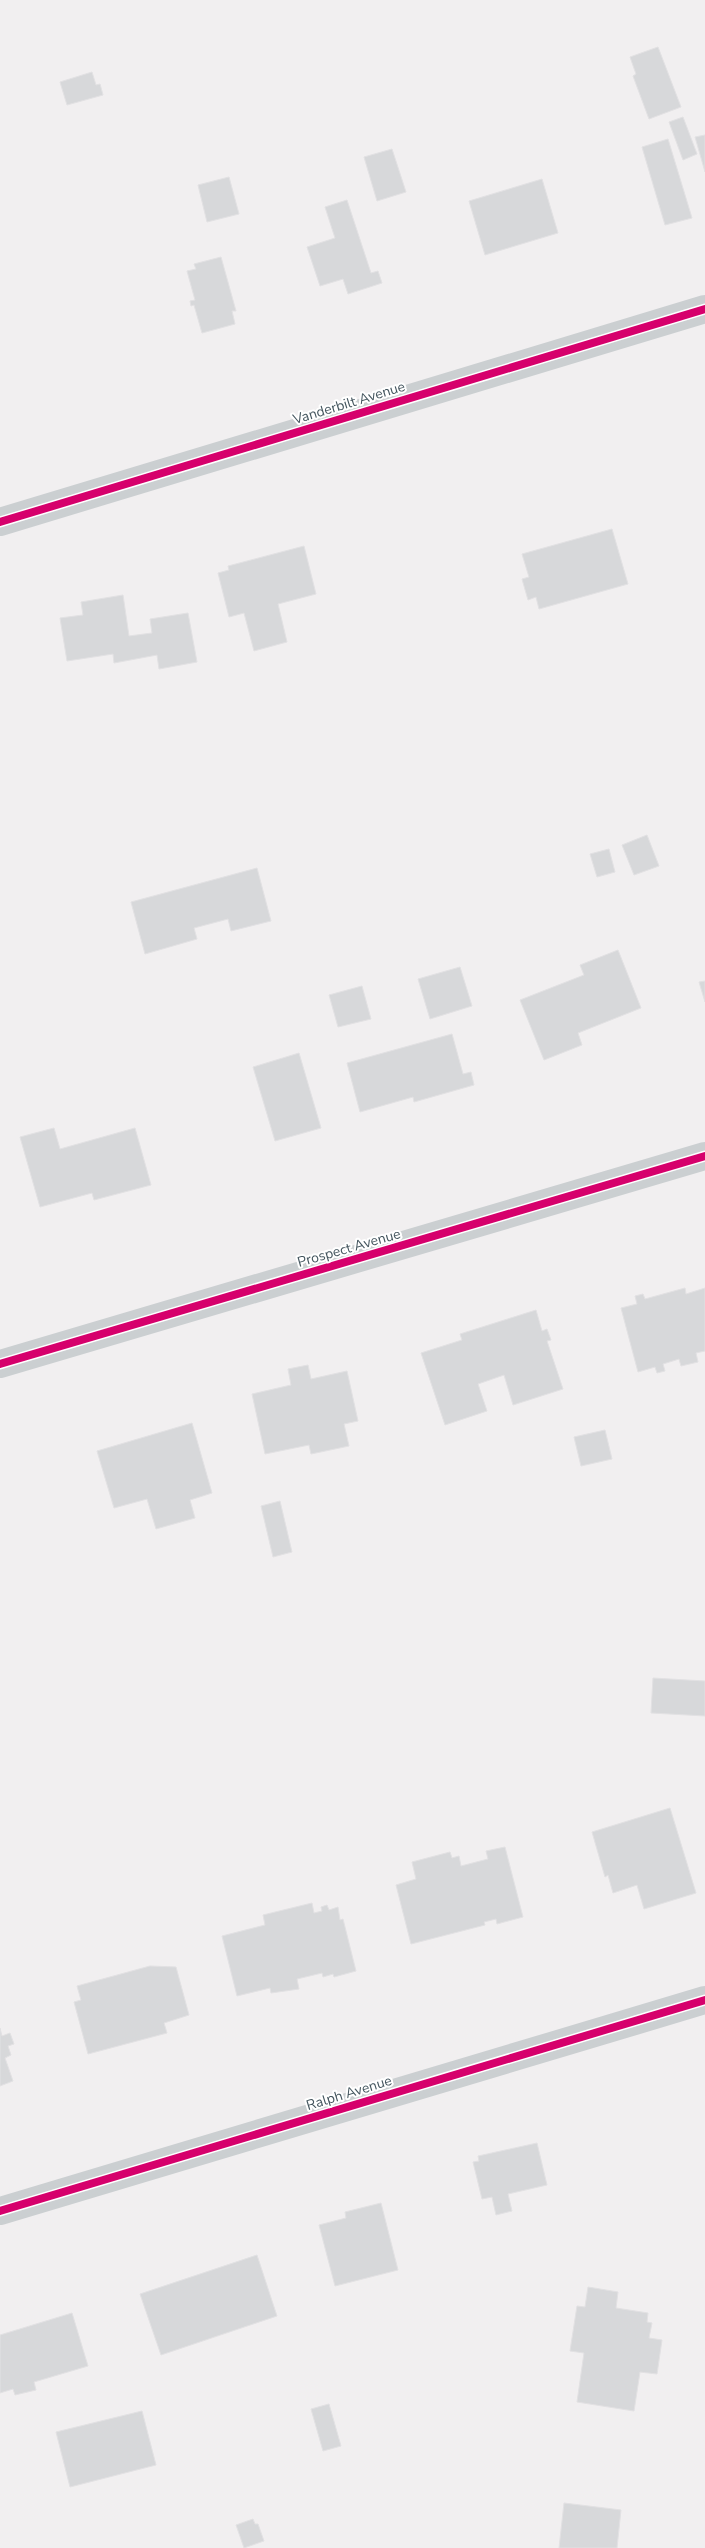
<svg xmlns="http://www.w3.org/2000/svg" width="705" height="2548" font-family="'Nunito Sans',sans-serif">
  <rect width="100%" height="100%" fill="#f1eff0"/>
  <g fill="#d7d8da" stroke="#e2e1e3">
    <path d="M658,47L681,107L649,119L633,76L636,74L630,57Z"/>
    <path d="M92,72L96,85L100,84L103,95L67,105L60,82Z"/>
    <path d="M683,117L697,154L683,160L669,122Z"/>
    <path d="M705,135V172L695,137Z"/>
    <path d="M668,139L692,218L665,225L642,147Z"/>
    <path d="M392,149L406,192L377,201L364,157Z"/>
    <path d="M229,177L239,214L207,222L198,185Z"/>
    <path d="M542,179L558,233L485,255L469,201Z"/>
    <path d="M347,200L371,273L378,271L382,283L348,294L343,279L320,286L307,247L335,238L325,207Z"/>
    <path d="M221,257L236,311H232L235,324L202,333L194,305L191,306L190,301L195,300L187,271L196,269L194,264Z"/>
    <path d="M612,529L628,584L539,609L536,597L528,600L522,579L529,577L522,554Z"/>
    <path d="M304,546L316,594L278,604L287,642L254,651L244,613L229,617L218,573L229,570L228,566Z"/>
    <path d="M123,595L129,636L152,633L150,619L188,613L197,662L159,669L157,655L114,663L113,654L67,661L60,618L83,615L81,602Z"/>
    <path d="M647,835L659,866L634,875L622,845Z"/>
    <path d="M609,849L615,872L597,877L590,854Z"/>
    <path d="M257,868L271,921L231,931L228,919L194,928L197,939L145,954L131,902Z"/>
    <path d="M618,950L641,1008L578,1033L582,1045L544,1060L520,1000L584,975L580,965Z"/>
    <path d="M460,967L472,1006L430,1019L418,979Z"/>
    <path d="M705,981V1002L699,982Z"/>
    <path d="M362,986L371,1019L338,1027L329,995Z"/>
    <path d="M452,1034L463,1074L471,1072L474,1085L414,1102L413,1097L360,1112L347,1063Z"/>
    <path d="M299,1053L321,1128L275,1141L253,1067Z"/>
    <path d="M54,1128L60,1149L135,1128L151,1185L94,1200L92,1193L40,1207L20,1137Z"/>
    <path d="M685,1288L686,1294L705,1288V1351L696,1353L698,1362L681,1366L679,1359L663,1364L665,1371L657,1373L655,1367L638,1372L621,1308L637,1304L635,1296L643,1294L645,1299Z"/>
    <path d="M536,1310L542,1331L547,1329L551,1340L547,1341L563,1389L513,1405L504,1375L478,1384L487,1411L445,1425L421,1353L462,1340L460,1334Z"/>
    <path d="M308,1365L311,1379L347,1371L358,1421L344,1424L349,1446L311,1454L309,1445L265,1454L252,1394L291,1385L288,1369Z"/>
    <path d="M192,1423L212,1493L190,1500L195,1518L156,1529L147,1499L114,1508L97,1451Z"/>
    <path d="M605,1430L612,1459L581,1466L574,1437Z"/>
    <path d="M280,1501L292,1552L273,1557L261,1506Z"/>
    <path d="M653,1678L705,1681V1716L651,1713Z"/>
    <path d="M670,1808L696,1893L644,1909L637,1885L613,1893L608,1875L605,1877L592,1832Z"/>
    <path d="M505,1847L523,1917L497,1924L496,1919L484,1922L485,1925L411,1944L396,1885L416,1879L412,1862L450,1852L452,1858L459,1856L461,1866L488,1859L486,1851Z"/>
    <path d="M312,1903L314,1913L322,1911L321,1907L327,1905L329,1910L338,1907L340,1920L343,1919L356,1971L334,1977L333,1974L323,1977L322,1973L297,1979L299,1989L271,1993L270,1988L237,1996L222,1936L265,1925L263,1915Z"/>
    <path d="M150,1966L176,1967L189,2015L164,2023L167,2033L88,2054L74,2002L81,2000L77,1986Z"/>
    <path d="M0,2028L2,2036L10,2033L14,2044L8,2046L11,2055L5,2058L13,2081L0,2086Z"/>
    <path d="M537,2143L547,2185L508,2194L512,2211L496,2215L492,2197L482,2199L473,2162L479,2161L478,2156Z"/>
    <path d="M381,2203L398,2270L335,2286L319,2225L346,2218L345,2212Z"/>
    <path d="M257,2255L277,2316L161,2355L140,2294Z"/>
    <path d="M588,2287L618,2292L616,2308L648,2313L647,2322L652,2323L649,2338L662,2340L657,2374L640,2372L634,2411L577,2402L584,2353L570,2351L577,2306L585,2307Z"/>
    <path d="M72,2313L88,2366L34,2382L36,2390L15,2395L13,2389L0,2393V2335Z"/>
    <path d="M329,2404L341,2446L323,2451L311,2409Z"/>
    <path d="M142,2411L156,2465L70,2487L56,2432Z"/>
    <path d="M564,2503L621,2510L617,2548H559Z"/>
    <path d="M253,2519L255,2524H258L264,2541L244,2548L236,2525Z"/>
  </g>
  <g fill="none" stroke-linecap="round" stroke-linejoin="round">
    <g stroke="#cbcfd1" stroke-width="28">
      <path d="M0,522L705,309"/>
      <path d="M0,1364L705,1156"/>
      <path d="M0,2211L705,2000"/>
    </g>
    <defs>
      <g id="cycleway">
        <path d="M0,522L705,309"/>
        <path d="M0,1364L705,1156"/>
        <path d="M0,2211L705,2000"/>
      </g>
    </defs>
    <use href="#cycleway" stroke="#fff" stroke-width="11"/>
    <use href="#cycleway" stroke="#d6006c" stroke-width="8"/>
  </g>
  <g text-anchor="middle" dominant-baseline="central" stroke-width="4" stroke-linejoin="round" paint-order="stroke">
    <g font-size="14" fill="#44555e" stroke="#fff">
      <text transform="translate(349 403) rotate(-17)">Vanderbilt Avenue</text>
      <text transform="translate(349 1248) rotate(-16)">Prospect Avenue</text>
      <text transform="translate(349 2093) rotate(-17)">Ralph Avenue</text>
    </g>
  </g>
</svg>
